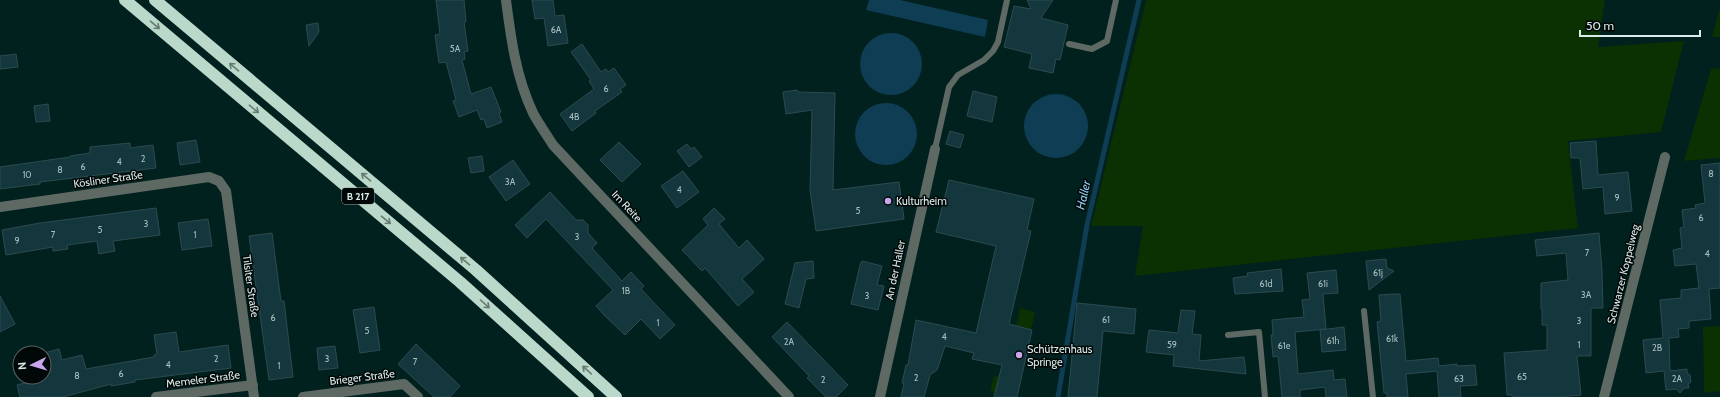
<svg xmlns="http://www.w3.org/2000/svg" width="1720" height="397" font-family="Cabin,sans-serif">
  <rect width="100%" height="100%" fill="#01211f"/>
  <g fill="#0b3002">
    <path d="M1146,0H1605L1598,47L1684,41L1661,132L1568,141L1578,228L1135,276L1143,226H1091Z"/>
    <path d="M1720,7V37H1712Z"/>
    <path d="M1720,68V158L1684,161L1711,69Z"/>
    <path d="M1020,308L1035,312L1017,397H993L994,392L990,391L994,376L1005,378Z"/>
    <path d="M1720,326V391L1704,393L1703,327Z"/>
  </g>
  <g fill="#0f3d54">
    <path d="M869,0H900L988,20L985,37L866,10Z"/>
    <circle cx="891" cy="64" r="31"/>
    <circle cx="1056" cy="126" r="32"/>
    <circle cx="886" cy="134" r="31"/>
  </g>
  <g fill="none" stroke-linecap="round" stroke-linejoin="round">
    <path stroke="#0f3d54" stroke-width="5" d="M1058,397L1087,225L1139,0"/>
  </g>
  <g fill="#13373d" stroke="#2c4b51">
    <path d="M436,0H464L466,22H464L468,51L464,52L465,59L462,60L471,94L491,87L501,112L499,113L502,122L487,128L484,119L481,120L477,110L459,117L453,101L456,100L446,62L439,63L435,35L440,34Z"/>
    <path d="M532,0H553L555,16L564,15L568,43L548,46L544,18L535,19Z"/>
    <path d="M1027,0H1053L1041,18L1068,25L1060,60L1056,59L1053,73L1029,68L1032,54L1004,47L1014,6L1031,9Z"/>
    <path d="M318,23L319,32L309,46L306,25Z"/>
    <path d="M582,44L601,72L606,69L608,72L614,68L626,85L620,89L622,92L595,111L596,113L572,131L560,114L594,89L589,81L591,80L571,52Z"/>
    <path d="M16,54L18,67L0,69V56Z"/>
    <path d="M797,90L798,92L835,93L833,190L899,182L904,219L816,231L810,190L812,110L786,114L783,92Z"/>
    <path d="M973,91L997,97L992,122L967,116Z"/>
    <path d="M48,104L50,121L36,122L34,106Z"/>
    <path d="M950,131L964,135L960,148L946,144Z"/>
    <path d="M196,140L200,162L180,165L177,143Z"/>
    <path d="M1596,141L1598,175L1628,172L1632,211L1605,214L1603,187L1583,189L1580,158H1571L1570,143Z"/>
    <path d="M619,142L641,164L622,182L600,160Z"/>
    <path d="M130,143V148L153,145L156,168L40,182V184L0,189V167L70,157V156L90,153V147Z"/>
    <path d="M687,144L691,149L694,147L702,157L689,167L677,151Z"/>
    <path d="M482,156L484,171L471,173L468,158Z"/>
    <path d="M513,160L530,184L506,201L489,177Z"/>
    <path d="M1720,163V288L1709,289L1711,319L1689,321V328L1678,329L1679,337L1669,338L1670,371L1687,369V373L1690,375L1691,382L1688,384L1689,388H1684L1680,393L1676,389L1666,390L1664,371L1646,373L1643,340L1663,338L1660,300L1681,298V290L1699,288L1696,264L1675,266L1673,250L1682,248L1680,228L1684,227L1682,210L1696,208L1695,205L1705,203L1701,165Z"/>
    <path d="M683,171L699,192L677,208L661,186Z"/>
    <path d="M949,180L1034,199L1027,230L1031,231L1009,324L1032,330L1017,397H994L1002,365L972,359L974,353L945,346L937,370L930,375L924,397H901L904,383H902L906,365H908L916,320L976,333L996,246L936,232Z"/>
    <path d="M550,192L576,220H583L588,225V233L597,243L592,248L622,281L631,272L644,286L641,289L675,325L660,339L641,319L625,335L604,315L596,306L613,290L546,219L527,238L515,225Z"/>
    <path d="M156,208L160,235L113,241L115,251L99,254L97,241L67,245L68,249L53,251V247L6,255L2,230L40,223Z"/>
    <path d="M714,208L725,219L719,224L739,248L747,240L764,259L742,279L754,292L738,306L705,268L702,271L682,250L708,225L703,219Z"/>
    <path d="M208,219L212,246L182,250L178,223Z"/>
    <path d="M272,233L281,301H284L293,377L269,380L249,236Z"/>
    <path d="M1599,233L1602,271L1603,308H1591V356H1577L1581,395L1559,397H1512V395H1507L1504,353L1547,350V325H1542V309H1541V283L1568,280L1566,253L1537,256L1535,240Z"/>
    <path d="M1386,259L1387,268L1394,271L1369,290L1366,261Z"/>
    <path d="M813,261L814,278L806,279L799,308L785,304L795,263Z"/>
    <path d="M862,261L882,266L877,285L884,286L878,310L851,304L860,265Z"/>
    <path d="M1281,269L1283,291L1235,294L1233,278L1248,276L1247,273Z"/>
    <path d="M1336,270L1338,293L1323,294L1326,329L1295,332L1298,374L1333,370L1334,380L1345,379L1347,397H1326L1325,387L1300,390V397H1282L1278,356L1273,357L1271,335H1273L1272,320L1304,317L1302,300L1310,299L1307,273Z"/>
    <path d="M1393,294H1400L1406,361L1438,358L1439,366L1457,364V366L1475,365L1477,385L1460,386L1461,397H1439L1437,371L1406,374L1408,397H1387V393H1384L1377,322L1381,321L1379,295Z"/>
    <path d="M0,296L15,324L0,332Z"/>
    <path d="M1077,303L1136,309L1134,334L1103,331L1097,397H1068Z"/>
    <path d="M374,307L380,350L360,353L353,310Z"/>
    <path d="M1181,310L1195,311L1192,334L1201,335L1199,361L1244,357L1246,374L1173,366L1174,355L1146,352L1149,330L1178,333Z"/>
    <path d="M787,322L848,385L836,397H826L807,378L809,376L772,337Z"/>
    <path d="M1344,327L1346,350L1322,352L1320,330Z"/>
    <path d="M176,332L179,352L228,345L231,368L135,380V382L111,386V384L63,397H20L17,385L44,378V353L59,349L62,360L82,355L86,369L154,357V355L157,354L154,335Z"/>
    <path d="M416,344L460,386L450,397H434L398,364Z"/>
    <path d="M335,346L338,368L319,370L317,348Z"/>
  </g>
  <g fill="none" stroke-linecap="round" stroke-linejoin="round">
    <g stroke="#5e6963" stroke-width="6">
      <path d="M1069,44L1092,49L1107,41L1116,0"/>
      <path d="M935,149L949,87L958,75L984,60L993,51L998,42L1007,0"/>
      <path d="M1364,311L1373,397"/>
      <path d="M1228,335L1259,332L1265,397"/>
    </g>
    <g stroke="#5e6963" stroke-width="10">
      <path d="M506,0C511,39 516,77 533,113C539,124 546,134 553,145L789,397"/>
      <path d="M0,207L209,177L219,181L226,191L254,397"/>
      <path d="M156,397L253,385"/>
      <path d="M303,397L404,384L418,397"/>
      <path d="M880,397L935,149"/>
      <path d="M1604,397L1665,157"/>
    </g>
    <g stroke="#bbd9ca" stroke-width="12">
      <path d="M125,0L460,282L588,397"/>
      <path d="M155,0L476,270L616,397"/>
    </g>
  </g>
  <defs><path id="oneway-shaft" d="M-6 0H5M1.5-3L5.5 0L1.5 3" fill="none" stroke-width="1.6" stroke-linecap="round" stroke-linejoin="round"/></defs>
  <g stroke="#677b72">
    <use href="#oneway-shaft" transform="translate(155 25) rotate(40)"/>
    <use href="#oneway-shaft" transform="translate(234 67) rotate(-140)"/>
    <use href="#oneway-shaft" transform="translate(254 109) rotate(40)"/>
    <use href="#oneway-shaft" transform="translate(366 177) rotate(-140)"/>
    <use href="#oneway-shaft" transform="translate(386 220) rotate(40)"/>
    <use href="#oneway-shaft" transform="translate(465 261) rotate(-140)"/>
    <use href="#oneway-shaft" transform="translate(485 304) rotate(42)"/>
    <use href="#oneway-shaft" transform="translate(587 370) rotate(-138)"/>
  </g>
  <g fill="#c9a5ee" stroke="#010807" stroke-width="1.5">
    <circle cx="888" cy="201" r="4"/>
    <circle cx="1019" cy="355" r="4"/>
  </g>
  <g text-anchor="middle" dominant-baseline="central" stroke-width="3" stroke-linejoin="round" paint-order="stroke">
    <g font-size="9" fill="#a8bebe">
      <text x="556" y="29">6A</text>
      <text x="455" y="48">5A</text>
      <text x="606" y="88">6</text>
      <text x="574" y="116">4B</text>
      <text x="143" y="158">2</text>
      <text x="119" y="161">4</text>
      <text x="83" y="166">6</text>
      <text x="60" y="169">8</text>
      <text x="1711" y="173">8</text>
      <text x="27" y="174">10</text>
      <text x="510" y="181">3A</text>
      <text x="679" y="189">4</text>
      <text x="1617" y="197">9</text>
      <text x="858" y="210">5</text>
      <text x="1701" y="217">6</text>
      <text x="146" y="223">3</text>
      <text x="100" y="229">5</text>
      <text x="53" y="234">7</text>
      <text x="195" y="234">1</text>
      <text x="577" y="236">3</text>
      <text x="17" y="240">9</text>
      <text x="1587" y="252">7</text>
      <text x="1707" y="253">4</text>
      <text x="1378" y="272">61j</text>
      <text x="1266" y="283">61d</text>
      <text x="1323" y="283">61i</text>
      <text x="626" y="290">1B</text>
      <text x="1586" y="294">3A</text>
      <text x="867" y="295">3</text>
      <text x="273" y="317">6</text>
      <text x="1106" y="319">61</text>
      <text x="1579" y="320">3</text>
      <text x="658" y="322">1</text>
      <text x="367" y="330">5</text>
      <text x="944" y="336">4</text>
      <text x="1392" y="338">61k</text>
      <text x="1333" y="340">61h</text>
      <text x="789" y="341">2A</text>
      <text x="1172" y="344">59</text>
      <text x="1579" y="344">1</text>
      <text x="1284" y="345">61e</text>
      <text x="1657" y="347">2B</text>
      <text x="216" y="358">2</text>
      <text x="327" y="358">3</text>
      <text x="415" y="361">7</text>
      <text x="168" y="364">4</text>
      <text x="279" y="365">1</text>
      <text x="121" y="373">6</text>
      <text x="77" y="375">8</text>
      <text x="1522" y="376">65</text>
      <text x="916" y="377">2</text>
      <text x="1459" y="378">63</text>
      <text x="1677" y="378">2A</text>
      <text x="823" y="379">2</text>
    </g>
    <rect fill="#010807" stroke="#99a7a5" stroke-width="1" x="342" y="188" width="32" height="16" rx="3"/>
    <g font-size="10" font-weight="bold" fill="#daebe9">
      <text x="358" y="196">B 217</text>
    </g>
    <g font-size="11" fill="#daebe9" stroke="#010807">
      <text transform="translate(108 179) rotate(-8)">Kösliner Straße</text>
      <text transform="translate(627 206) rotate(47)">Im Reite</text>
      <text transform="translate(895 270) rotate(-78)">An der Haller</text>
      <text transform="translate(1623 274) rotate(-76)">Schwarzer Koppelweg</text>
      <text transform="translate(251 286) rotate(82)">Tilsiter Straße</text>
      <text transform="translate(362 377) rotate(-7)">Brieger Straße</text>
      <text transform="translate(203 379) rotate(-7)">Memeler Straße</text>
    </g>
    <g font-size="11" fill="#daebe9" stroke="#010807" text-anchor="start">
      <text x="896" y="201">Kulturheim</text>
      <text x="1027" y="349">Schützenhaus<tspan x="1027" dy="13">Springe</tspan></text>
    </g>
    <g font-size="12" font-style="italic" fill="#93d0f4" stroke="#010807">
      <text transform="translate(1083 195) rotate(-77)">Haller</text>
    </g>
  </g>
  <g transform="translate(32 365) rotate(265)"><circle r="19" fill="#010807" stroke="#586361"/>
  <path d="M0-3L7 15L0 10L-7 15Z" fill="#c9a5ee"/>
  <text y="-6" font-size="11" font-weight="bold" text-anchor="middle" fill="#daebe9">N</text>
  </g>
  <path d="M1580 30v6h120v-6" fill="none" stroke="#daebe9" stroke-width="2"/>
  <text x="1586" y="30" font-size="12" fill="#daebe9" stroke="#010807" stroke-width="3" paint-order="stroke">50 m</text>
</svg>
